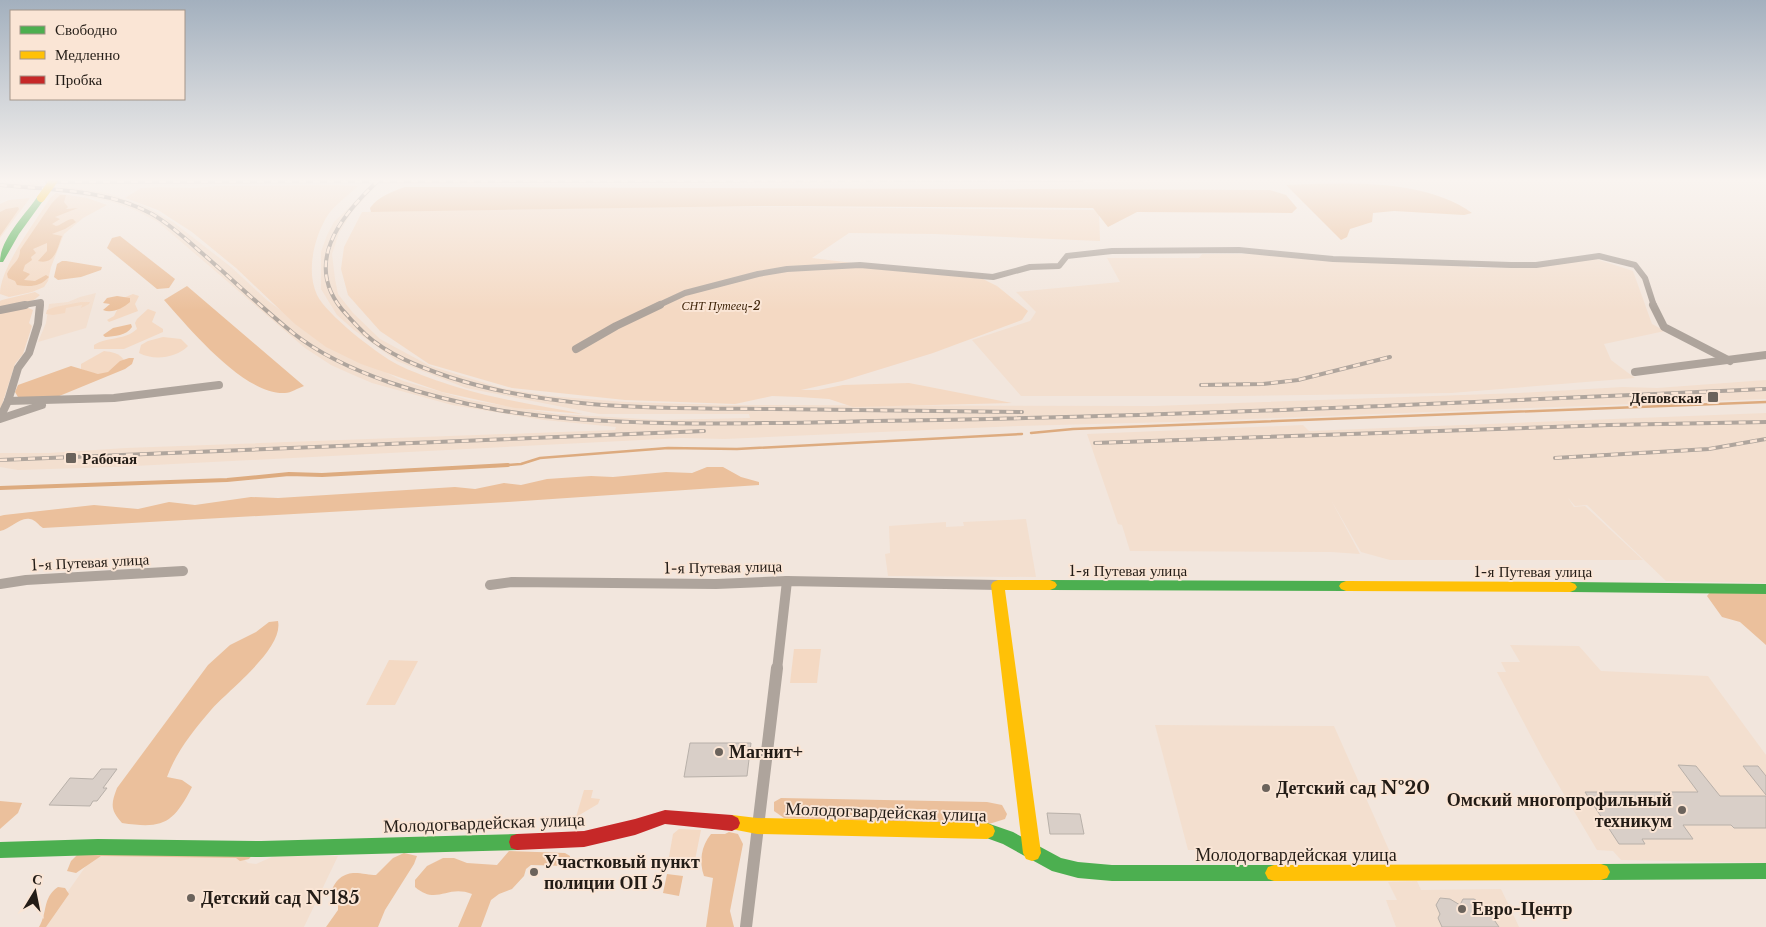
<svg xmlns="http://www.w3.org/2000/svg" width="1766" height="927" font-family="'Libre Baskerville',serif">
  <rect width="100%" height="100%" fill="#f2e6dd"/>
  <g fill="#f3dfcf">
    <path d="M0,180H41L35,189L0,187Z"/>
    <path d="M65,180H376L374,182L348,183L62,185Z"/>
    <path d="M61,186L107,193L147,207L173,222L231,267L268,301L323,341L403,381L469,400L558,414L660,420L750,418L749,414H599L466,388L397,361L354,330L337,315L321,289V252L327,235L334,222L371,186H376L352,212L339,233L332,254L335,279L338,294L353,313L380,339L430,366L501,388L548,396L626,402L727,405L1154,406L1519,393L1623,387L1657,388L1766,380V399L1172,422L1018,426L725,439L681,438L115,467L18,470L0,467V453H49L126,448L615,430L616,427L544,420L452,405L372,383L351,374L331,365L305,348L158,222L135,210L109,201L57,191Z"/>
    <path d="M1202,254H1263L1467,265L1470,268L1533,267L1596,259L1633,271L1652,324L1665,331L1604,344L1611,360L1635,378L1451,393L1239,396H1021L972,340L1030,321L1036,312L1016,292L1120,282L1107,258H1199Z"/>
    <path d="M96,293L86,328L38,342L46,323L49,304L68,302L80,297Z"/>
    <path d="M1766,413V583L1666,581L1587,505L1575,506L1568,498L1574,507L1585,506L1643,560H1390L1361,552L1331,500L1360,554L1331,552L1130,551L1122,525L1118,524L1087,434L1303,425L1309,431Z"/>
    <path d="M1026,519L1036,577L888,576L885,554L890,553L889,526L946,522V527L964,526L963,522Z"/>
    <path d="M1510,645L1579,646L1601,671L1708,676L1766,755V863L1621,860L1613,851L1597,850L1543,759L1497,672H1506L1501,662H1520Z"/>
    <path d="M1155,725L1334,726L1389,850H1188Z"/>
    <path d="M95,853L239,855L248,863L256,864L274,856H338L304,927H43Z"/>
    <path d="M1417,881L1421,890L1501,889L1519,927H1396L1386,900H1397L1388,882Z"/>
  </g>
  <g fill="#f4d9c3">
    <path d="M334,185L358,186C348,196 333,206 326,218C314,239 306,271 317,295C327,315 374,351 393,362C408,371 443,383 460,388C500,400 542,406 583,414L515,408L442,392L361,364L326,347L295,324L236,268L192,232L158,210L125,198L141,188L160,187L194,188L218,186Z"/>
    <path d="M56,193L87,198L107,205L83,218L64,234L51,267L48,281L44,287L32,292L9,297L0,294C0,267 36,221 51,197Z"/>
    <path d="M30,198L0,238V204L9,200Z"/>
    <path d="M708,206L1099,210L1100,241L935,234L849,233L812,258L983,279L997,286L1028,311L1022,320L933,353L842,381L801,390H818L843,385L909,383L1012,403L853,407L829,399L799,397L772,396L735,404L625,400L512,388L429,364L380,331L348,295L341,269L344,247L362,212Z"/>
    <path d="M35,292L40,295L34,300L0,308V301L2,300Z"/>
    <path d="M133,294L139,296L135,304L138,311L109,322L107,320L114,316L123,298Z"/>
    <path d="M81,302H90L89,304L81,308L82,305L66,308L65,313L53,315L46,314L47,310L55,307Z"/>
    <path d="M26,307L33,310L29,323L32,326L23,354L15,364L0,411V313Z"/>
    <path d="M148,309L156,312L152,322L163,329V332L124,349H94V345C108,336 124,341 137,329L135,323L137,319Z"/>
    <path d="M163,337L181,339L188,346C176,358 154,361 139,353L141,345L148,341Z"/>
    <path d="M104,351C112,352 119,353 124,360C111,377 100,377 81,369V364Z"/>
    <path d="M794,649H821L817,683H790Z"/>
    <path d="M389,660L418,661L395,705H366Z"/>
    <path d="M584,790H593L591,798L600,799L598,804L576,817Z"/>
    <path d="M679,829L701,830L693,870L667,868L673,834Z"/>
  </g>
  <g fill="#ebc09c">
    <path d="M1286,185C1345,183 1423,178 1472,213L1464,215L1394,211L1373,213L1372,222L1350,229L1347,237L1341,240Z"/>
    <path d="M405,187L1270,190L1286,195L1297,208L1292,213L1137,212L1108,227L1093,208L755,206L371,212L370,208C379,196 391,192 405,187Z"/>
    <path d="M60,195H66L64,202L68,207L66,209L78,208L55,217L60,219L52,224L56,226C62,225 66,219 73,219L76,222L65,229L52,234L62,236C57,249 55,265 38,261L47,251V243L33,249L36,253L31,257L32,260L25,265L23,271L30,274L24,280L35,281L46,275L49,277C40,287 30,287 17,285L15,281L8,278L7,274C11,264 20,262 20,250L52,203Z"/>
    <path d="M18,207L19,209L0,236V212L6,209Z"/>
    <path d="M120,236L175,279L169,288L157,289L107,248L112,238Z"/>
    <path d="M62,261H66L102,267L101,270L81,277L58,280L54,277L57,264Z"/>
    <path d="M187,286L304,386C298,388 291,393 285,393C244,395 190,329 164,300Z"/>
    <path d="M117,296L130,298V302C123,308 112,314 103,310L110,304L103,303L107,298Z"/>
    <path d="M131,324L132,327C126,336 115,336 105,337L103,335L113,328Z"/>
    <path d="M129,358H134L132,364L125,369L52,399L18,397L15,392L18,385L71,366L98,374L108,372L120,361Z"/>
    <path d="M707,467H723L741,477L759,482V485L508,502L43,528C38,525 36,520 30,519C19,517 11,529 0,531V516L4,515L94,505L138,509L169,502L195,505L251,497L278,498L455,487L475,489L504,483L521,485L547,479L591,476L613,477L666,472L692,473Z"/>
    <path d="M1711,591L1766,593V645L1740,622L1722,617L1707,596Z"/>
    <path d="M278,621C284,649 228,690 211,710C194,730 176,752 167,777L182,780L192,787C173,824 163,829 122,823C110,810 111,804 117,788L208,665L230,645L256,632L269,622Z"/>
    <path d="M781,798L987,802L1002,805L1007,814L1005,819L989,824L784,818L774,811V802Z"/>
    <path d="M0,801L22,803L18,813L0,829Z"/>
    <path d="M729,832L738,834L743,844L730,911L734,927H706L713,878L704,876C699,862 701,846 711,834H725Z"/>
    <path d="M509,851L565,853L570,856L569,861L566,866L531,865L526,869L524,876L512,889L499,894L491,900L481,927H458L472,894C447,884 437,906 415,887V880L427,866L443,858H454L467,863L497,865Z"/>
    <path d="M404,853L417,856L414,864L385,910L378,927H326L338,910V905L332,903C328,892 336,877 348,874C355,871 368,875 376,875L393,858Z"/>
    <path d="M253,854L249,859L240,861L236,858L101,856L76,873L67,871L71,861L77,855Z"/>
    <path d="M667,874L683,876L679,896L663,893Z"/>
    <path d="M58,887L65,888L69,894L46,927H39C48,912 42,898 58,887Z"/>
  </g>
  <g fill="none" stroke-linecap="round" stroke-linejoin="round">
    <g stroke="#ddab7f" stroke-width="2.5">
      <path d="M1031,433L1073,429L1766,402"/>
      <path d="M494,466L521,464L540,458L668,448L737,449L1022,434"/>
    </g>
    <path stroke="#ddab7f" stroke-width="4" d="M0,488L227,480L289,474L322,475L508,465"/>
  </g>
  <g fill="#d9cfc8" stroke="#b8b0a9">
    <path d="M690,743H751L747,776L684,777Z"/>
    <path d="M1678,765L1696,766L1720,796H1766V828H1734L1731,825H1683L1693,839H1642L1645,844H1619L1585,792H1698Z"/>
    <path d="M1743,766H1758L1766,776V795Z"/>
    <path d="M101,769H117L103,788H107L97,801H93L90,806L49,805L70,778L93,779Z"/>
    <path d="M1047,813L1080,814L1084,834H1050Z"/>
    <path d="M1440,898L1450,899L1460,905L1463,899H1474L1484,905L1499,927H1442L1438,918L1440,914L1436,905Z"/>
  </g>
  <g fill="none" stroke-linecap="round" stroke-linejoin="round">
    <g stroke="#aea49c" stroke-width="6">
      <path d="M18,306L41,302L40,306"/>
      <path d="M657,306L685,293L758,274L787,269L860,265L993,277L1030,267L1059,266L1067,256L1112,251L1239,250L1333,259L1511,265H1536L1599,256L1635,265L1645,278L1654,306"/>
    </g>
    <g stroke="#aea49c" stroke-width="8">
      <path d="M1653,305L1664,327L1730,361"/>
      <path d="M0,310L25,305"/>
      <path d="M576,349L616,326L660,305"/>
      <path d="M1635,372L1766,355"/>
      <path d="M8,401L114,398L219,385"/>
      <path d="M0,418L8,401L18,368L29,353L38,324L40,305"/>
      <path d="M0,419L42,405"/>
    </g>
    <g stroke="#aea49c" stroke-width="10">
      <path d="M0,584L26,580L183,571"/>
      <path d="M490,585L512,582L716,584L787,581L998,585"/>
      <path d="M777,670L787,581"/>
    </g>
    <path stroke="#aea49c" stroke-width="12" d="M746,927L777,668"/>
    <g fill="#4caf50" fill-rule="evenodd">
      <path d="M38,196L45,198L19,234L3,262H0C0,239 25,215 38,196Z"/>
      <path d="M1050,580L1346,581L1351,583L1353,586L1351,589L1346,591L1050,590L1045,588L1043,585L1045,582Z"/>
      <path d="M1570,582L1766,584V594L1570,592L1565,590L1563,587L1565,584Z"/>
      <path d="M987,823L1013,832L1061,858L1078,862L1112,865H1274L1280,867L1283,873L1280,879L1274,881H1112L1078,878L1052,871L1003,844L981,836L979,831L981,826Z"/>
      <path d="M517,834L523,836L525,842L523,848L517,850L261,857L98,855L0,858V842L98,839L261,841Z"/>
      <path d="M1766,863V879L1601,880L1595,878L1592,872L1595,866L1601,864Z"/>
    </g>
    <g fill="#ffc107" fill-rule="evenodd">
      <path d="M998,580H1050L1055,582L1057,585L1055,588L1050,590H1005L1041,853L1038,859L1032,861L1026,859L1023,853L991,585L993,582Z"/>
      <path d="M1346,581L1570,582L1575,584L1577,587L1575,590L1570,592L1346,591L1341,589L1339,586L1341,583Z"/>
      <path d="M732,815L757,818L987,823L993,826L995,831L993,836L987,839L757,834L726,828L724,823L726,818Z"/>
      <path d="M1601,864L1607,866L1610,872L1607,878L1601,880L1274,881L1268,879L1265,873L1268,867L1274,865Z"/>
    </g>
    <path fill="#c62828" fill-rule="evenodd" d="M665,810L732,815L738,818L740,823L738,828L732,831L665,824L635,835L584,847L517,850L511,848L509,842L511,836L517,834L584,831L635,819Z"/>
    <defs>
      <g id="rail">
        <path d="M379,180C340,216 300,266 347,315C353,322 359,328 365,334C388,355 420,367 449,377C554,411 664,408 773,409C856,410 939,411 1022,412"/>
        <path d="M47,182L1082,180"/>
        <path d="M0,185C50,190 107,189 152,214C171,225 187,240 203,254C233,280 262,308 293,333C346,375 432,398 498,410C552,419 608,422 663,423C755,425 847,421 939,420C1215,415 1490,401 1766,389"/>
        <path d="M1201,385L1263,384L1298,380L1390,357"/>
        <path d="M1095,443L1609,425L1766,422"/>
        <path d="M1555,458L1709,449L1766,439"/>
        <path d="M0,460L704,431"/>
      </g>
    </defs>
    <use href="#rail" stroke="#afa59d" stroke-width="4"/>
    <use href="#rail" stroke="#fae5d5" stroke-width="2.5" stroke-dasharray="7" stroke-linecap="butt"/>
    <path stroke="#ffc107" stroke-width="8" d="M41,198L54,180"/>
  </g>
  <linearGradient id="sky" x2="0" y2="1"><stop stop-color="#a3b0be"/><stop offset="0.58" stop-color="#f9f4f0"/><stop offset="1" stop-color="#f9f4f0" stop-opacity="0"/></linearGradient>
  <rect width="1766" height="310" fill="url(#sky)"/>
  <g fill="#6b635c" stroke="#fae5d5" stroke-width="2">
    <rect x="1707" y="391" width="12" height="12" rx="2.5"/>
    <rect x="65" y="452" width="12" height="12" rx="2.5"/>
    <circle cx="719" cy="752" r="5"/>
    <circle cx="1266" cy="788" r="5"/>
    <circle cx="1682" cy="810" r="5"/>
    <circle cx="534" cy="872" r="5"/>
    <circle cx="191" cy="898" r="5"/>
    <circle cx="1462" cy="909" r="5"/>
  </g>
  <g text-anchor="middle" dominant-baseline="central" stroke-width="4" stroke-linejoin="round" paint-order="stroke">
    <g font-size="12" font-style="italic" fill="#3f2409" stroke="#fae5d5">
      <text x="721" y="305">СНТ Путеец-2</text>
    </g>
    <g font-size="15" font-weight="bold" fill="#231c16" stroke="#fae5d5" text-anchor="end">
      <text x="1702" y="397">Деповская</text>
      <text x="82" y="458" text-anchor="start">Рабочая</text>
    </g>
    <g font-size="15" fill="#231c16" stroke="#fae5d5">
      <text transform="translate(90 562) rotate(-3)">1-я Путевая улица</text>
      <text transform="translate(723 567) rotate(-1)">1-я Путевая улица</text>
      <text x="1128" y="570">1-я Путевая улица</text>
      <text x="1533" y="571">1-я Путевая улица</text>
    </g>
    <g font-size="18" font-weight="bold" fill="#231c16" stroke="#fae5d5" text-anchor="start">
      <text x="729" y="752">Магнит+</text>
      <text x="1276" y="788">Детский сад №20</text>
      <text x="1672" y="800" text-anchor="end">Омский многопрофильный<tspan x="1672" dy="21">техникум</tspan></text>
      <text x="544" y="862">Участковый пункт<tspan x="544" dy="21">полиции ОП 5</tspan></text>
      <text x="201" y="898">Детский сад №185</text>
      <text x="1472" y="909">Евро-Центр</text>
    </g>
    <g font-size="18" fill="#231c16" stroke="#fae5d5">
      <text transform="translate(886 812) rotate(2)">Молодогвардейская улица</text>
      <text transform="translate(484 823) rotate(-2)">Молодогвардейская улица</text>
      <text x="1296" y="855">Молодогвардейская улица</text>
    </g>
  </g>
  <rect x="10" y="10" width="175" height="90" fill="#fae5d5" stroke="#a49589"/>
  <rect x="20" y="26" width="25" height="8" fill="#4caf50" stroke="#a49589"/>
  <text x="55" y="35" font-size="15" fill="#231c16">Свободно</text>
  <rect x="20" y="51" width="25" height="8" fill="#ffc107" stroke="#a49589"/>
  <text x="55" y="60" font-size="15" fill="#231c16">Медленно</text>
  <rect x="20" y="76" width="25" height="8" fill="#c62828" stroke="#a49589"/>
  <text x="55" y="85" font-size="15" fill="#231c16">Пробка</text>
  <g transform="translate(35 892) rotate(10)" stroke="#fae5d5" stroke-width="4" paint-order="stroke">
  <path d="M0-4L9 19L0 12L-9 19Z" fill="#231c16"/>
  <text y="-8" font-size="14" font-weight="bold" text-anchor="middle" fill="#231c16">С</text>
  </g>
</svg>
